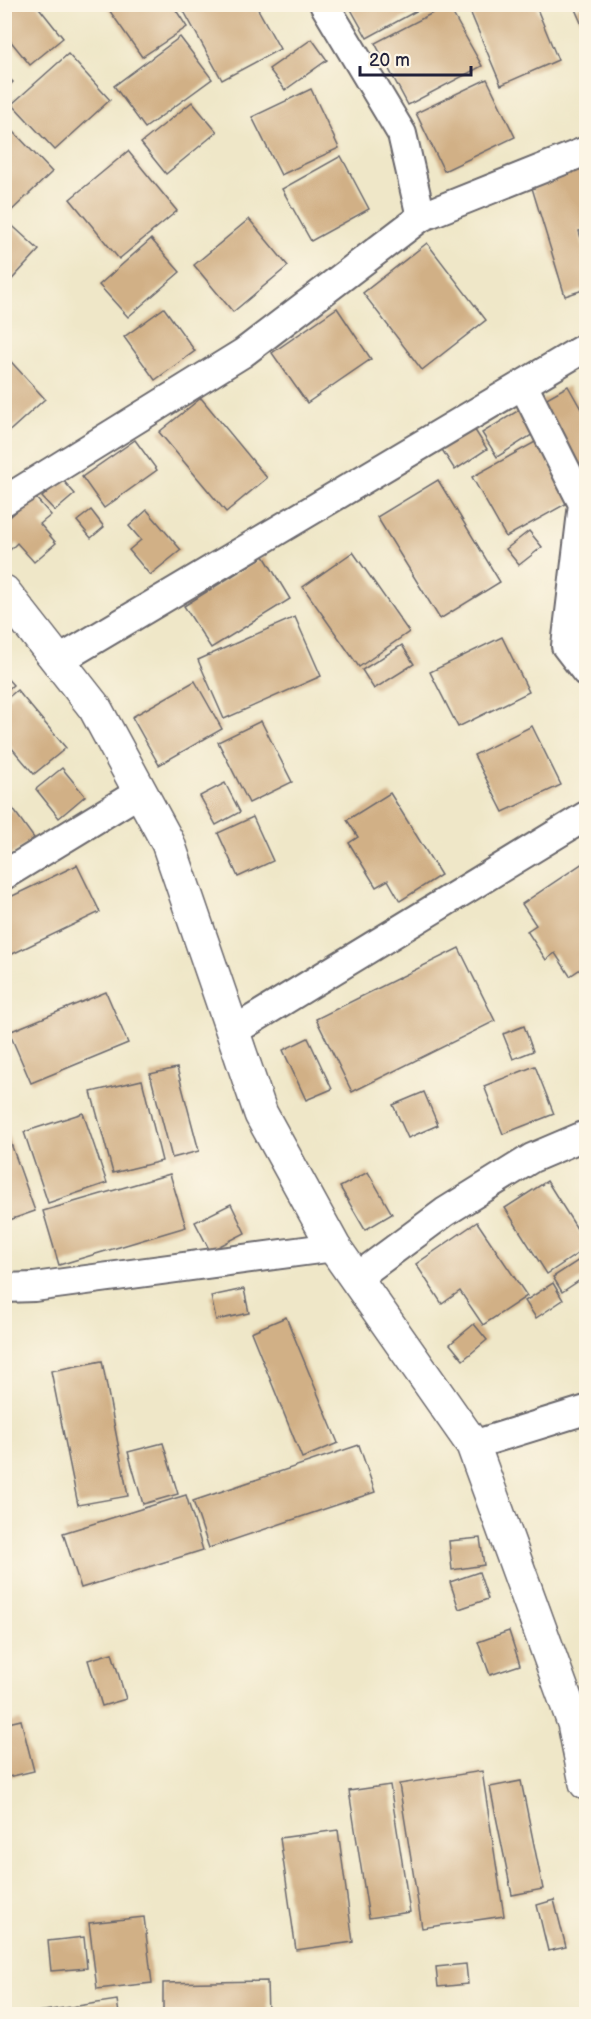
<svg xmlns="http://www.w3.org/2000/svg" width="591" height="2019" font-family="'Balsamiq Sans',sans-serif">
  <rect width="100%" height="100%" fill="#fcf5e5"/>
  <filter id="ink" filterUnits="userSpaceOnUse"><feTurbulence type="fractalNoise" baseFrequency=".0167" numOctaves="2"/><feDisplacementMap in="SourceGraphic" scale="12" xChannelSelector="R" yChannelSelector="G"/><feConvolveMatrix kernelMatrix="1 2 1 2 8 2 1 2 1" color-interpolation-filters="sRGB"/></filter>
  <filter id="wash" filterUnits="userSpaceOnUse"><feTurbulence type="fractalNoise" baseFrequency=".008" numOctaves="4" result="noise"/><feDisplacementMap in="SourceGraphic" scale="24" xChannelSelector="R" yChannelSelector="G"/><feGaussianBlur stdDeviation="1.35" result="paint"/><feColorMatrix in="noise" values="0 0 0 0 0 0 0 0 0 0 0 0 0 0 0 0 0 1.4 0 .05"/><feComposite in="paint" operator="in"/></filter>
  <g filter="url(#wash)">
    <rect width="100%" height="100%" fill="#efe7c8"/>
    <g id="blocks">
      <g fill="#d1b086">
        <path d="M4,4H36L63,38L30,65L4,33Z"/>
        <path d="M111,4H172L187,27L142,57L107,7Z"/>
        <path d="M180,4H255L280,49L222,80Z"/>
        <path d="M348,4H429L367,38Z"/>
        <path d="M467,4H535L558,60L501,85Z"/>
        <path d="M585,4H586V34L575,9Z"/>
        <path d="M448,5L482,66L408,105L375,43Z"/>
        <path d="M180,37L212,79L145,128L114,86Z"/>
        <path d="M312,39L327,60L285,90L269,69Z"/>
        <path d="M68,54L110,100L55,150L12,104Z"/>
        <path d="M4,73L13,82L4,91Z"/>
        <path d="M487,79L515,137L444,171L416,113Z"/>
        <path d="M311,89L339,148L281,175L252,117Z"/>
        <path d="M192,102L217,132L166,174L141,143Z"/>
        <path d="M14,132L52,172L8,214L4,211V142Z"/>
        <path d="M128,151L177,211L119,259L70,199Z"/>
        <path d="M341,156L369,209L311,241L282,189Z"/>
        <path d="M586,165V229L579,231L586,255V289L565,296L532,188Z"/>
        <path d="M4,218L39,250L4,288Z"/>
        <path d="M249,219L288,266L233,312L194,265Z"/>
        <path d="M151,239L180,272L128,317L99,285Z"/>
        <path d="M427,243L486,320L422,370L363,293Z"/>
        <path d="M164,308L195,351L155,380L124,337Z"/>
        <path d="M337,308L371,359L307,403L272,353Z"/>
        <path d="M4,354L45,399L4,436Z"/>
        <path d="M568,386L586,418V491L536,404Z"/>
        <path d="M201,398L267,478L226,512L159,432Z"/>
        <path d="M524,407L538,431L497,457L482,433Z"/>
        <path d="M471,424L487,449L455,470L439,445Z"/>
        <path d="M135,440L157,470L104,508L82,477Z"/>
        <path d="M537,441L571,501L506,537L472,477Z"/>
        <path d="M62,479L75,494L55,511L42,497Z"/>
        <path d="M438,480L500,582L440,619L377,517Z"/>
        <path d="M34,496L51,515L40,524L56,543L34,562L17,543L8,552L4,548V522Z"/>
        <path d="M91,510L104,527L91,538L77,521Z"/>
        <path d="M147,510L181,550L150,575L129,550L141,540L129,526Z"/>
        <path d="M529,531L542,547L519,565L506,549Z"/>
        <path d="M353,552L409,632L359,667L303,587Z"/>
        <path d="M264,556L290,599L211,648L184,606Z"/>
        <path d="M295,617L321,676L224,719L198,660Z"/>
        <path d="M502,637L529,692L458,727L430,672Z"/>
        <path d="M402,645L414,664L374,689L362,670Z"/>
        <path d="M4,675L13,685L4,693Z"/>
        <path d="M195,681L222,729L159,765L132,717Z"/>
        <path d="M17,690L66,748L34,774L4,739V701Z"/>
        <path d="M261,721L292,782L249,803L218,742Z"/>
        <path d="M532,726L561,785L503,812L474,755Z"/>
        <path d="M62,768L85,796L59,818L36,789Z"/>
        <path d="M225,783L240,812L216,825L200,796Z"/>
        <path d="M390,793L441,875L400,901L388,880L376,887L349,843L358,837L347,820Z"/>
        <path d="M13,809L34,838L4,860V815Z"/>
        <path d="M253,817L273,861L238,877L218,833Z"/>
        <path d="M586,861V965L570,976L555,953L546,960L527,931L536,925L522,904Z"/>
        <path d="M77,865L100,912L4,958V900Z"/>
        <path d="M459,948L495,1021L352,1092L316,1019Z"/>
        <path d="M106,992L128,1043L31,1083L9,1032Z"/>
        <path d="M524,1026L533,1051L513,1059L503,1034Z"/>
        <path d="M308,1038L332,1089L306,1100L283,1050Z"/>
        <path d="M535,1066L554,1114L503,1134L484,1086Z"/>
        <path d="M177,1068L199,1151L172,1158L150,1074Z"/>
        <path d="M142,1080L162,1161L113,1173L91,1092Z"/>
        <path d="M424,1092L438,1125L408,1138L393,1105Z"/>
        <path d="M83,1113L107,1183L48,1203L24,1132Z"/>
        <path d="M4,1124L35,1211L4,1222Z"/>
        <path d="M368,1172L392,1214L365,1230L340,1187Z"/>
        <path d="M170,1174L186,1227L59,1265L43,1211Z"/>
        <path d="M547,1181L586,1243V1248L547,1274L505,1208Z"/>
        <path d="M231,1204L245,1233L210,1251L195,1222Z"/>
        <path d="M477,1222L527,1296L483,1325L460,1291L442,1304L416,1264Z"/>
        <path d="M585,1256L586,1276L562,1292L553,1277Z"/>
        <path d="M553,1283L563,1300L536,1318L525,1301Z"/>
        <path d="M244,1289L249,1313L216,1320L211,1296Z"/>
        <path d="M286,1317L338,1443L302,1458L251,1332Z"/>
        <path d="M474,1324L487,1340L463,1360L450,1344Z"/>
        <path d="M102,1361L128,1496L78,1505L51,1371Z"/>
        <path d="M163,1443L178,1494L143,1504L128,1452Z"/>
        <path d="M359,1445L375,1492L209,1548L193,1501Z"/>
        <path d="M186,1495L203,1550L81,1588L63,1533Z"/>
        <path d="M480,1538L484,1565L452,1570L449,1541Z"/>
        <path d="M479,1572L488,1599L459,1609L450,1582Z"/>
        <path d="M509,1631L520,1665L490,1675L478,1642Z"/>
        <path d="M112,1653L126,1699L102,1706L88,1660Z"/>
        <path d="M21,1720L34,1771L4,1778V1724Z"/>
        <path d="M482,1771L504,1916L422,1928L399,1784Z"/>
        <path d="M521,1781L543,1889L512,1895L490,1787Z"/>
        <path d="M390,1785L410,1912L369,1918L349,1791Z"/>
        <path d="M338,1830L353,1942L296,1950L280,1838Z"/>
        <path d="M554,1900L566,1947L548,1951L537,1905Z"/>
        <path d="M144,1917L152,1983L97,1989L89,1923Z"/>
        <path d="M84,1937L87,1968L51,1971L48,1941Z"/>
        <path d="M466,1964L468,1984L438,1987L436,1967Z"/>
        <path d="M267,1981L268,2014H163V1983Z"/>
        <path d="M117,2000L119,2014H31V2013Z"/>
      </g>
    </g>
  </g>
  <g filter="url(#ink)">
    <use href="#blocks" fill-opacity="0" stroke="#6a676c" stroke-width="1.5"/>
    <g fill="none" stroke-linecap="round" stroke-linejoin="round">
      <defs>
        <g id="minor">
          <path d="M324,4L402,134L421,217"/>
          <path d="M523,385L583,504L566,646L586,672"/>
          <path d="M4,501L243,353L421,217L586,151"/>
          <path d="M58,661L586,347"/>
          <path d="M4,875L140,792"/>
          <path d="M232,1032L586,816"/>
          <path d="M356,1278L445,1212L532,1158L586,1135"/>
          <path d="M4,1288L34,1287L334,1247"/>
          <path d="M473,1445L586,1410"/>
        </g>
        <path id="tertiary" d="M4,592L95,708L168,843L261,1114L334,1247L473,1445L574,1723L586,1783"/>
      </defs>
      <use href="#minor" stroke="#6a676c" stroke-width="32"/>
      <use href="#tertiary" stroke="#6a676c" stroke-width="36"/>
      <use href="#minor" stroke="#fff" stroke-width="28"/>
      <use href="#tertiary" stroke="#fff" stroke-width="33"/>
    </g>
  </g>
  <rect width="591" height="2019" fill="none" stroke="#fcf5e5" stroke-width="24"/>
  <path d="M360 66v9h111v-9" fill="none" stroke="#22223b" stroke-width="3"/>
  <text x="369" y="66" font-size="18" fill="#22223b" stroke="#fcf5e5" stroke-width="4.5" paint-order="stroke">20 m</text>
</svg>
